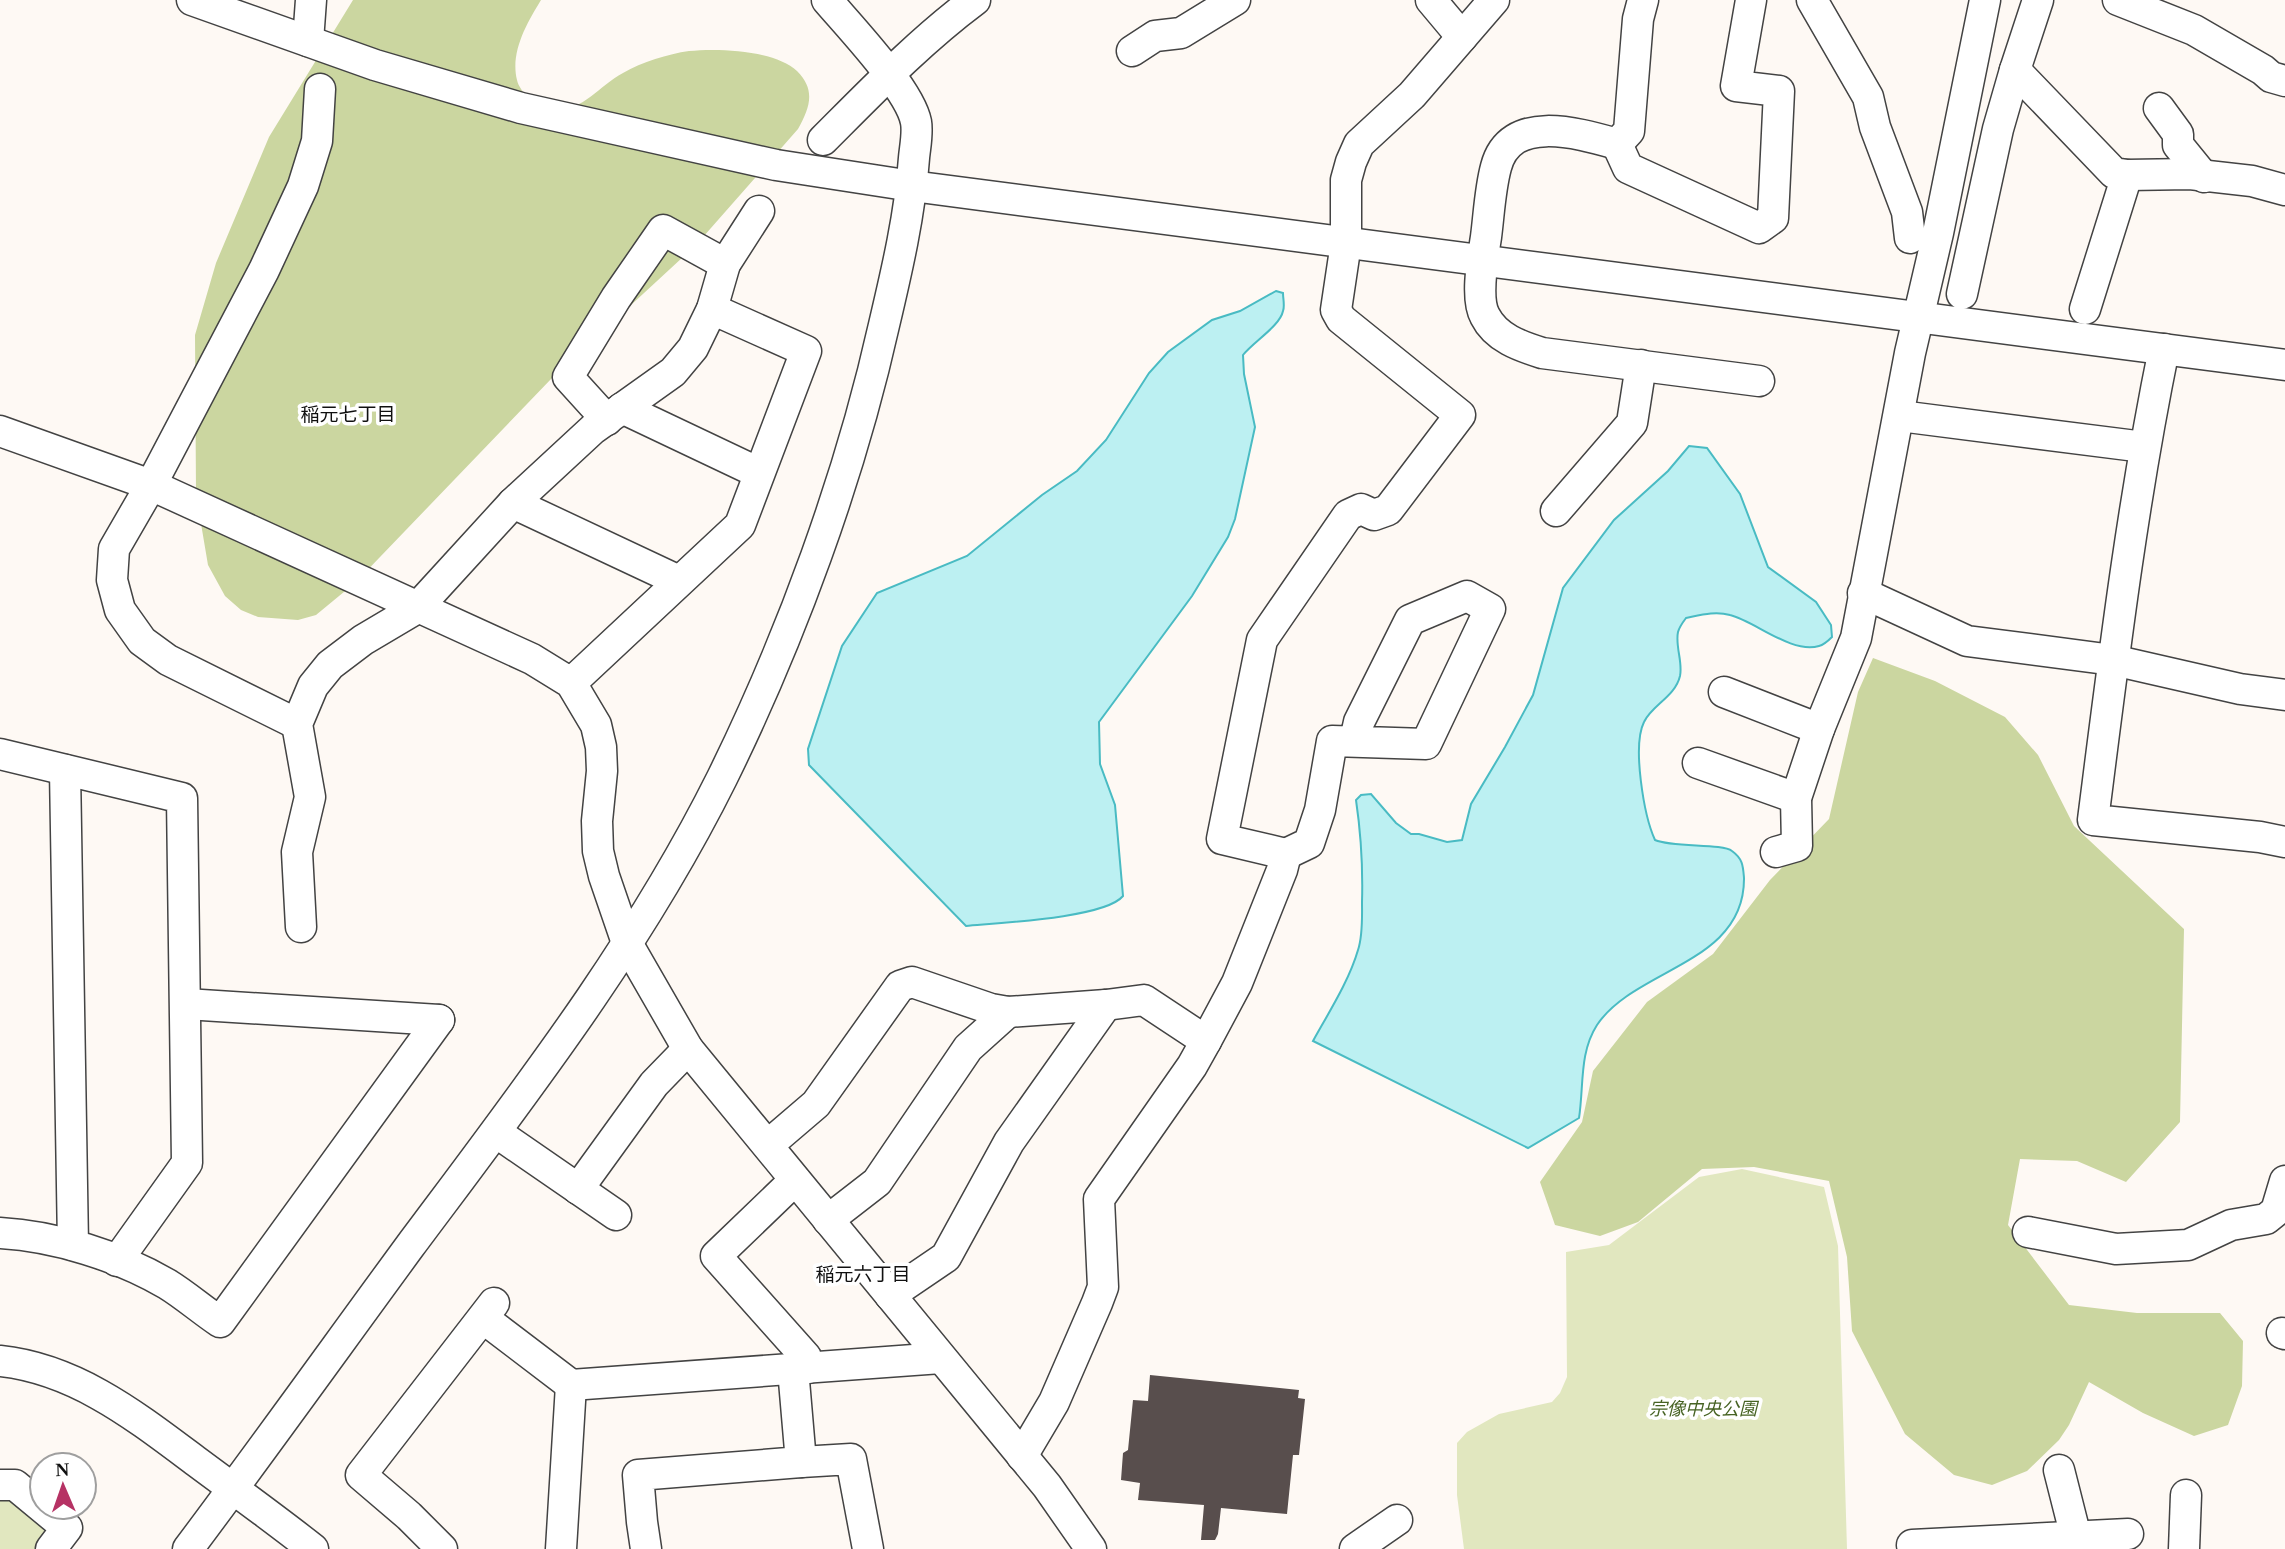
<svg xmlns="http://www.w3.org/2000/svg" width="2285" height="1549" font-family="'Times New Roman','Noto Sans JP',serif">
  <rect width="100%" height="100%" fill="#fef9f4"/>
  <g fill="#e1e7bf">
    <path d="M1742,1169L1824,1187L1838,1246L1847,1549H1464L1457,1495V1443L1467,1432L1499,1414L1552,1402L1560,1393L1567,1377L1566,1252L1609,1245L1699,1177Z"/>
    <path d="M0,1494H8L49,1532L36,1549H0Z"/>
  </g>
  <g fill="#cbd6a0">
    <path d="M353,0H541C527,23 510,52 517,80C518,86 524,93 528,98C533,106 545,112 555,111C584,110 599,86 623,73C642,62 668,54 689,51C718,48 775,50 797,71C816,90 810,107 798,129L696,245L552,378L356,582L316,615L298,620L258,617L241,610L225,596L208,565L196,494L195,335L216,263L269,137Z"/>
    <path d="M1873,658L1935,681L2005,717L2038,755L2074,826L2184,929L2180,1122L2126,1182L2077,1161L2020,1159L2008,1225L2069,1305L2137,1313H2220L2243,1341L2242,1386L2228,1425L2194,1436L2143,1413L2089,1382L2069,1425L2059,1440L2027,1471L1992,1485L1954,1475L1905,1434L1852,1331L1847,1257L1829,1181L1754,1167L1702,1169L1638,1222L1600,1236L1555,1225L1540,1182L1582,1122L1593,1071L1647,1002L1713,954L1770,880L1829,819L1858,692Z"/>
  </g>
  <g fill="#bcf0f2" stroke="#49bbc3" stroke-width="2">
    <path d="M1276,291L1283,293C1283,299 1285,306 1283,311C1280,326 1253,342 1243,355L1244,374L1255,427L1235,519L1228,537L1192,596L1099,722L1100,764L1115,805L1123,896C1105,918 998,923 966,926L809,765L808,749L842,646L877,593L967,556L1042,495L1077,471L1106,440L1149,373L1168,352L1212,320L1240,311Z"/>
    <path d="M1689,446L1707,448L1740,494L1768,567L1816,602L1831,625L1832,637C1829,640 1823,645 1819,646C1791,654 1755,621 1730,615C1715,611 1701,615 1686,618C1683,622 1679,628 1678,632C1675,646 1683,662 1680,676C1675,697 1652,705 1644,722C1632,746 1644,816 1655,840C1674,848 1722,843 1732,851C1743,859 1743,866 1744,878C1745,964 1635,968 1597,1025C1579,1053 1584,1086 1579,1118L1528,1148L1313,1041C1329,1012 1349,981 1358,950C1363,935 1362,917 1362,902C1363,867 1361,834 1356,800L1361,795L1371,794L1396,823L1411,834H1419L1447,842L1462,840L1471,804L1505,747L1533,695L1563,588L1614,520L1668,471Z"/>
  </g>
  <path fill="#584e4d" d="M1150,1375L1299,1390L1298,1398L1305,1399L1299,1455H1293L1287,1514L1221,1508L1218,1534L1215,1540H1201L1204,1505L1138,1500L1140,1483L1121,1480L1123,1453L1128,1450L1133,1400L1148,1401Z"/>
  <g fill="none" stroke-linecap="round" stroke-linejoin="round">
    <defs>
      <g id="minor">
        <path d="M192,0L375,65L521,108L776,165L912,186L2285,365"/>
        <path d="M1431,0L1462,37"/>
        <path d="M1643,0L1638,19L1629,131L1617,144C1578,133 1510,113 1496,167C1490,189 1489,214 1486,237C1483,257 1475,298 1485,316C1496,338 1520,346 1542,353L1759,381"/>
        <path d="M1812,0L1868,97L1875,127L1907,212L1910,238"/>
        <path d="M2038,0L2015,70L2114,173L2127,175L2190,174L2252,181L2285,190"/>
        <path d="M2118,0L2194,30L2263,70L2271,77L2285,81"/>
        <path d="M308,41L311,0"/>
        <path d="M1132,51L1155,36L1181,33L1235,0"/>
        <path d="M2159,108L2178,134V145L2204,177"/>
        <path d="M823,140C872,91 920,41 975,0"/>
        <path d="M1617,144L1628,168L1759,228L1773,218L1779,91L1736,86L1751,0"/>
        <path d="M1962,294L1998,129L2015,70"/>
        <path d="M2085,309L2127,175"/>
        <path d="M2164,349C2132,505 2113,663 2093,820L2260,837L2285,842"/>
        <path d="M622,408L759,473"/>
        <path d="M1900,416L2144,447"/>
        <path d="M607,420L568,377L616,298L663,230L725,264"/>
        <path d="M0,431L151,485L532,659L571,683L596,725L601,747L602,771L597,821L598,851L604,876L627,943L688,1049L1047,1486L1091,1549"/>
        <path d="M513,503L679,581"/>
        <path d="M1556,511L1632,423L1641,365"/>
        <path d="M1863,593L1967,641L2113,660L2240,689L2285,695"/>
        <path d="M571,683L740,525L806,351L712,309"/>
        <path d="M1724,692L1819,729"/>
        <path d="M297,724L168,660L142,641L120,610L112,580L114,549L151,485L264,270L303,186L317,141L320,89"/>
        <path d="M0,754L182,798L187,1163L117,1261"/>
        <path d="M1698,763L1796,798"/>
        <path d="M65,770L73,1245"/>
        <path d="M1776,852L1797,846L1796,798L1819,729L1856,638L1910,353L1938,233L1985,0"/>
        <path d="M1286,854L1309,843L1320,810L1332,741L1426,744L1490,609L1467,596L1410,620L1359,722L1355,740"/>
        <path d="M301,927L297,852L310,797L297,724L313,686L330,665L363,640L417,608L513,503L593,429L673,372L693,348L712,309L725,264L759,211"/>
        <path d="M186,1004L439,1020"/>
        <path d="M497,1133L616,1215"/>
        <path d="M768,1145L816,1104L900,986L912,982L991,1009L1008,1012L1106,1005L1144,1000L1206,1041"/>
        <path d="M795,1180L716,1256L806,1357L808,1368"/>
        <path d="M578,1189L654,1084L688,1049"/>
        <path d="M828,1220L877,1182L968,1048L1008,1012"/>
        <path d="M2028,1232L2116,1249L2188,1245L2231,1225L2266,1219L2276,1211L2285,1181"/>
        <path d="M0,1233C55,1236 119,1256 167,1284C185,1295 202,1310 220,1322L439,1020"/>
        <path d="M890,1295L946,1257L1009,1142L1106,1005"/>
        <path d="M483,1318L571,1385L941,1358"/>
        <path d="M2282,1333L2285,1334"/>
        <path d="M0,1361C77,1369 138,1418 197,1462C236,1491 275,1519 313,1549"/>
        <path d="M1022,1456L1054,1402L1097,1303L1103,1287L1099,1199L1192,1066L1206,1041L1237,983L1282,870L1286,854L1222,839L1262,640L1348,515L1361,509L1374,515L1388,510L1460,415L1341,319L1336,310L1346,243V180L1351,162L1359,144L1412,95L1494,0"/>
        <path d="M801,1462L851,1459L868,1549"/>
        <path d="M2059,1470L2079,1549"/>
        <path d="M0,1485H15L67,1528L51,1549"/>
        <path d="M1912,1545L2128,1534"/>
        <path d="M188,1549C263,1449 336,1347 410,1246C522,1096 638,947 722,778C791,638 850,477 884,325C897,270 910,214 914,158C915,147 918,133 916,122C910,90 850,27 827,0"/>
        <path d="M442,1549L409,1516L361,1475L494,1303"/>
        <path d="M561,1549L571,1385"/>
        <path d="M646,1549L642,1522L638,1475L801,1462L793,1369"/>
        <path d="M1355,1549L1397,1520"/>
        <path d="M2184,1549L2186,1495"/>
      </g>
    </defs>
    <use href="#minor" stroke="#434343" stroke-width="33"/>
    <use href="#minor" stroke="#fff" stroke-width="30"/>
  </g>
  <g text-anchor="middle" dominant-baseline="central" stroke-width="7" stroke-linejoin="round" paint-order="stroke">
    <g font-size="18" font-style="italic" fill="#476324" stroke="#fff">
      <text x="1703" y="1409">宗像中央公園</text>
    </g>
    <g font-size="19" fill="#101010" stroke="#fff">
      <text x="348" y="414">稲元七丁目</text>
      <text x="863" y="1274">稲元六丁目</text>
    </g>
  </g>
  <g transform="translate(63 1486) rotate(358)"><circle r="33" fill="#ffffff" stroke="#9f9f9f" stroke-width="2"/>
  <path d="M0-5L12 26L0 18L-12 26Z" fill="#b63264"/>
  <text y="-10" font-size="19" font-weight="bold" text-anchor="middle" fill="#101010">N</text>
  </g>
</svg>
